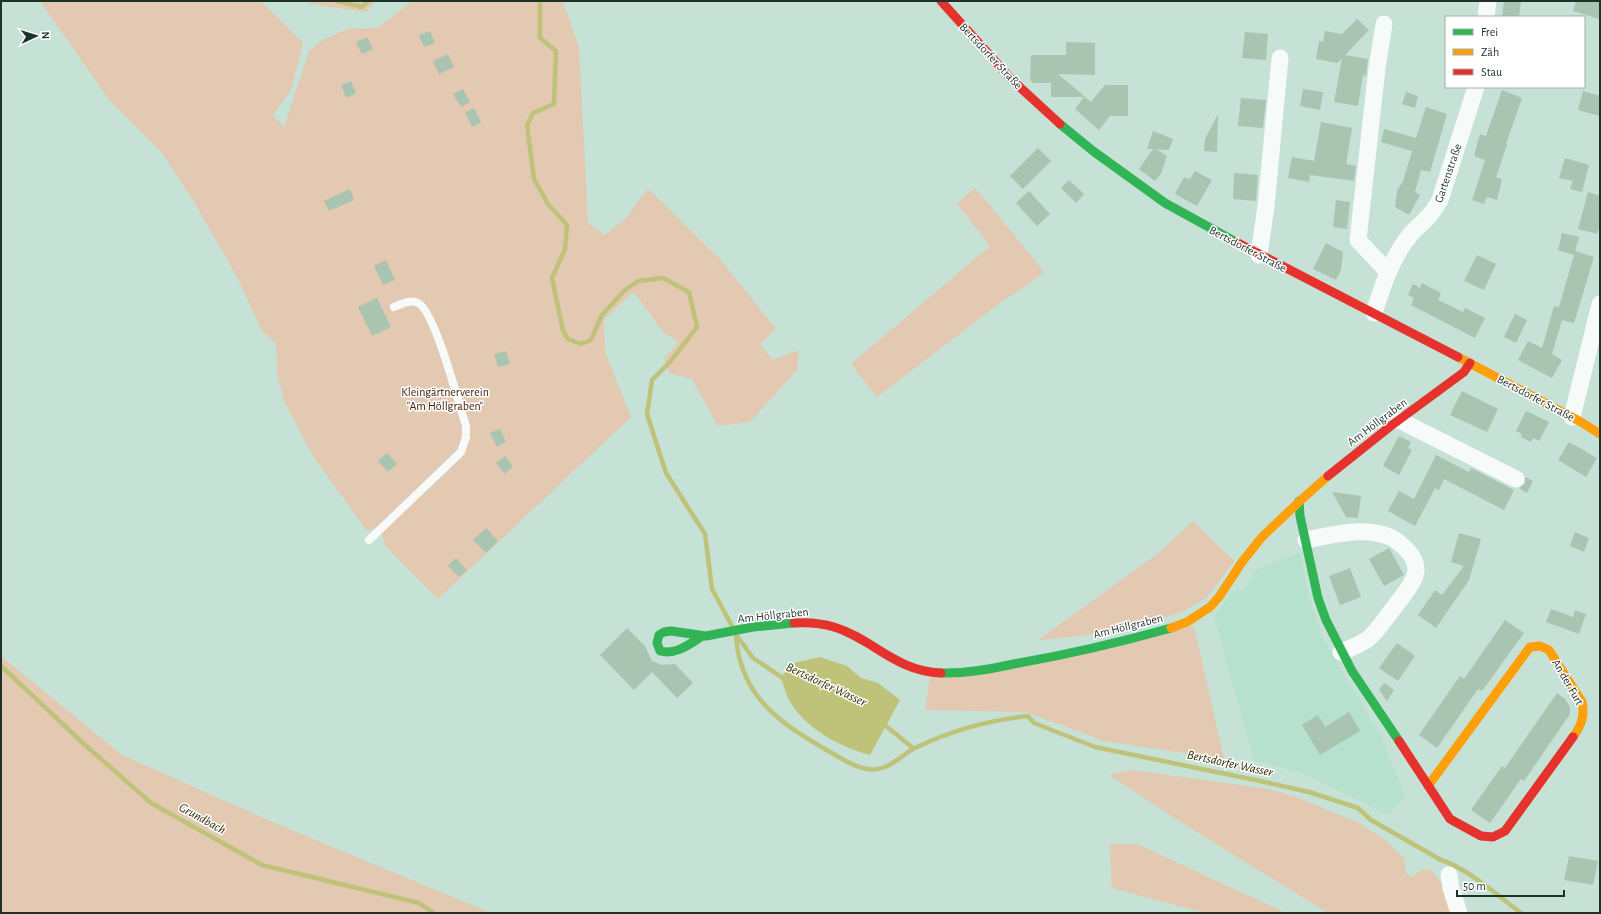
<svg xmlns="http://www.w3.org/2000/svg" width="1601" height="914" font-family="'Alegreya Sans',sans-serif">
  <rect width="100%" height="100%" fill="#c6e1d5"/>
  <path fill="#b6e1ce" d="M1300,552L1308,594L1322,637L1380,735L1405,795L1389,815L1307,775L1254,760L1214,617L1233,591L1245,590L1256,570Z"/>
  <g fill="#e3c9b1">
    <path d="M40,1H263V3L303,43L291,90L273,115L284,127L309,51L323,40L347,29L377,28L413,1H563L579,48L588,223L605,235L625,219L648,189L720,259L776,329L760,344L772,360L799,350L797,370L750,422L718,426L692,379L669,373L664,358L679,342L663,332L634,292L604,319L605,352L631,417L438,599L386,547L382,535L375,528L367,531L313,456L285,403L277,374L276,343L262,331L237,277L197,207L163,154L110,101Z"/>
    <path d="M306,1H375L367,12L310,4Z"/>
    <path d="M975,188L980,193L1044,272L1033,281L1004,300L877,397L851,364L990,246L957,204Z"/>
    <path d="M1193,521L1234,561L1207,597L1182,612L1153,621L1081,636L1038,640L1160,552Z"/>
    <path d="M1194,626L1224,759L1104,741L1026,712L925,710L930,676Z"/>
    <path d="M1,656L122,755L277,824L491,913H1Z"/>
    <path d="M1132,770L1268,789L1293,796L1359,823L1385,840L1404,858L1406,873L1410,877L1425,869L1432,871L1443,885L1456,913H1328L1184,824L1109,775Z"/>
    <path d="M1110,844H1137L1286,913H1205L1112,888Z"/>
  </g>
  <path fill="#bec379" d="M820,657L847,666L861,678L878,683L900,700L870,755C840,747 808,730 791,703C786,696 784,686 781,677L794,663Z"/>
  <g fill="none" stroke-linecap="round" stroke-linejoin="round">
    <g stroke="#bec379" stroke-width="4.5">
      <path d="M337,1L362,7L368,1"/>
      <path d="M540,1V38L556,51L554,104L533,113L527,125L534,179L548,204L567,225L565,249L552,278L563,331L568,339L581,344L591,340L602,315L625,290L638,281L663,278L689,292L697,327L670,362L652,380L647,414L666,473L705,534L712,589L732,626"/>
      <path d="M736,636C740,697 781,724 830,752C844,760 861,772 878,769C892,767 903,754 915,748C950,731 989,720 1028,716L1034,723L1095,747L1260,781L1309,792L1358,808L1371,820L1441,860C1467,868 1498,896 1521,913"/>
      <path d="M737,636L753,658L786,680"/>
      <path d="M1,666L84,744L151,803L262,865L419,903L434,913"/>
      <path d="M882,724L886,726L913,748"/>
    </g>
  </g>
  <g fill="#aac4b2">
    <path d="M1504,1H1521L1519,17H1502Z"/>
    <path d="M1576,1H1600V19L1573,11Z"/>
    <path d="M1357,19L1369,30L1345,55L1368,59L1366,76L1363,75L1358,106L1334,102L1342,58L1337,63L1316,59L1319,41L1323,42L1325,31L1342,34Z"/>
    <path d="M430,31L435,43L424,47L419,35Z"/>
    <path d="M1245,32L1268,34L1266,60L1242,58Z"/>
    <path d="M367,37L373,49L362,54L356,42Z"/>
    <path d="M1066,42L1095,43V75L1058,74L1091,102L1105,85H1128V116H1110L1099,130L1075,109L1084,97H1051V83H1033L1030,80L1031,55H1066Z"/>
    <path d="M448,54L454,67L439,74L433,61Z"/>
    <path d="M351,81L356,93L346,98L341,85Z"/>
    <path d="M463,89L470,102L461,107L453,94Z"/>
    <path d="M1303,89L1323,92L1320,110L1300,106Z"/>
    <path d="M1502,90L1522,98L1506,144L1507,145L1496,177L1502,179L1497,200L1487,197L1484,204L1472,200L1485,160L1474,156L1480,134L1486,136Z"/>
    <path d="M1583,91L1600,96V116L1578,110Z"/>
    <path d="M1406,92L1418,96L1415,108L1402,104Z"/>
    <path d="M1241,98L1266,100L1263,128L1238,126Z"/>
    <path d="M1426,107L1447,114L1430,172L1421,170L1415,192L1420,195L1409,215L1395,207L1397,191L1403,181L1412,151L1381,142L1384,129L1416,138Z"/>
    <path d="M474,108L481,122L472,127L465,113Z"/>
    <path d="M1218,114L1217,152L1204,151L1205,139Z"/>
    <path d="M1321,122L1352,128L1346,164L1356,166L1354,181L1310,175L1309,182L1288,178L1292,157L1314,161Z"/>
    <path d="M1153,131L1173,139L1169,150L1156,149L1167,156L1161,174L1155,181L1139,169L1153,149H1147Z"/>
    <path d="M1038,148L1051,161L1023,189L1010,176Z"/>
    <path d="M1565,158L1589,165L1582,192L1570,189L1573,181L1559,178Z"/>
    <path d="M1195,171L1212,180L1197,206L1175,194L1184,177L1190,179Z"/>
    <path d="M1234,173L1258,175L1256,201L1233,199Z"/>
    <path d="M1069,180L1084,194L1076,203L1061,188Z"/>
    <path d="M350,189L354,200L329,211L324,201Z"/>
    <path d="M1029,191L1050,214L1037,226L1016,203Z"/>
    <path d="M1588,192L1600,196V224L1597,234L1578,229Z"/>
    <path d="M1336,200L1350,202L1347,229L1333,227Z"/>
    <path d="M1562,233L1579,237L1575,251L1594,257L1574,323L1562,320L1552,354L1562,360L1552,378L1518,360L1528,341L1542,348L1554,306L1559,307L1574,255L1558,250Z"/>
    <path d="M1326,243L1343,252L1341,270L1336,280L1313,269Z"/>
    <path d="M1477,255L1496,264L1484,290L1464,281Z"/>
    <path d="M386,260L395,280L383,285L374,266Z"/>
    <path d="M1422,283L1441,293L1438,300L1463,312L1465,308L1485,318L1475,338L1411,305L1414,298L1408,295L1413,284L1420,288Z"/>
    <path d="M377,298L391,327L372,336L358,307Z"/>
    <path d="M1515,314L1527,320L1516,343L1504,337Z"/>
    <path d="M506,351L510,364L498,367L494,354Z"/>
    <path d="M1462,391L1498,409L1487,432L1450,415Z"/>
    <path d="M1526,411L1549,422L1539,441L1533,438L1531,442L1521,437L1522,434L1516,431Z"/>
    <path d="M500,429L506,442L497,447L490,433Z"/>
    <path d="M1399,436L1411,442L1408,448L1412,450L1399,475L1383,466Z"/>
    <path d="M1569,442L1597,458L1586,477L1558,460Z"/>
    <path d="M387,453L397,464L388,472L378,461Z"/>
    <path d="M1436,455L1469,472L1471,468L1514,490L1504,510L1444,479L1439,490L1435,488L1415,526L1388,511L1399,491L1414,499Z"/>
    <path d="M505,456L513,467L504,474L496,463Z"/>
    <path d="M1525,477L1533,481L1527,493L1519,488L1525,484Z"/>
    <path d="M1332,492L1361,496L1358,518L1346,517Z"/>
    <path d="M486,528L498,541L486,553L473,540Z"/>
    <path d="M1575,532L1589,538L1584,552L1570,546Z"/>
    <path d="M1459,533L1481,539L1469,580L1436,628L1418,615L1435,590L1442,595L1464,566L1451,562Z"/>
    <path d="M1389,548L1404,575L1384,586L1369,559Z"/>
    <path d="M456,558L467,570L459,577L448,566Z"/>
    <path d="M1350,568L1361,597L1340,605L1329,576Z"/>
    <path d="M1551,609L1573,617L1575,610L1586,614L1579,634L1546,622Z"/>
    <path d="M1505,620L1524,633L1482,691L1478,689L1437,748L1419,735L1460,676L1464,679Z"/>
    <path d="M627,628L645,646L652,661L662,665L675,664L693,683L677,698L652,672L634,690L600,655Z"/>
    <path d="M1397,643L1415,656L1398,681L1379,668Z"/>
    <path d="M1384,683L1394,690L1387,701L1379,690Z"/>
    <path d="M1557,693L1565,699L1570,707V714L1524,781L1521,779L1490,823L1471,810L1502,766L1505,768Z"/>
    <path d="M1349,712L1360,731L1320,755L1302,725L1318,715L1325,727Z"/>
    <path d="M1569,856L1598,861L1593,885L1564,880Z"/>
  </g>
  <g fill="none" stroke-linecap="round" stroke-linejoin="round">
    <path stroke="#f6faf9" stroke-width="8" d="M369,540L461,452L466,437V426C459,405 435,311 418,303C410,299 402,304 394,307"/>
    <g stroke="#f6faf9" stroke-width="17">
      <path d="M1486,17L1488,1"/>
      <path d="M1384,24L1377,68L1358,240L1388,272"/>
      <path d="M1259,255L1266,206L1280,58"/>
      <path d="M1374,313C1382,287 1392,257 1410,235C1422,222 1431,217 1440,200L1476,87"/>
      <path d="M1572,417L1600,304"/>
      <path d="M1399,420L1516,479"/>
      <path d="M1306,540C1332,535 1364,526 1390,537C1397,540 1402,545 1407,550C1427,571 1409,587 1396,605C1387,616 1379,629 1369,638C1361,645 1350,648 1341,652"/>
      <path d="M1449,875L1451,888L1459,913"/>
    </g>
    <g stroke="#30b455" stroke-width="9">
      <path d="M1060,124L1093,151L1165,203L1236,242"/>
      <path d="M1299,501L1300,516L1318,598L1326,620L1352,671L1399,741"/>
      <path d="M701,637C688,645 676,655 660,651L657,643L659,635L664,632L671,631L706,636L753,627L794,623"/>
      <path d="M941,673C968,674 994,668 1019,663C1070,654 1121,642 1171,628"/>
    </g>
    <g stroke="#ff9f0a" stroke-width="9">
      <path d="M1458,357L1581,422L1600,434"/>
      <path d="M1171,628L1187,622L1210,607L1219,597L1242,562L1262,537L1301,500L1328,476"/>
      <path d="M1428,786L1530,647L1540,646L1549,650L1582,702C1585,716 1581,726 1573,737"/>
    </g>
    <g stroke="#e5322d" stroke-width="9">
      <path d="M941,1L1012,80L1060,124"/>
      <path d="M1236,242L1458,357"/>
      <path d="M1328,476L1392,425L1464,372L1470,363"/>
      <path d="M794,623C808,622 821,623 834,627C873,639 895,671 941,673"/>
      <path d="M1399,741L1450,819L1481,836L1493,837L1505,831L1573,737"/>
    </g>
  </g>
  <g text-anchor="middle" dominant-baseline="central" stroke-width="3" stroke-linejoin="round" paint-order="stroke">
    <g font-size="12" fill="#1e3129" stroke="#fff">
      <text transform="translate(991 56) rotate(47)">Bertsdorfer Straße</text>
      <text transform="translate(1448 173) rotate(-71)">Gartenstraße</text>
      <text transform="translate(1248 249) rotate(28)">Bertsdorfer Straße</text>
      <text transform="translate(1536 398) rotate(28)">Bertsdorfer Straße</text>
      <text transform="translate(1377 422) rotate(-37)">Am Höllgraben</text>
      <text transform="translate(773 615) rotate(-6)">Am Höllgraben</text>
      <text transform="translate(1128 626) rotate(-14)">Am Höllgraben</text>
      <text transform="translate(1568 682) rotate(60)">An der Furt</text>
    </g>
    <g font-size="12" fill="#43200e" stroke="#fff">
      <text x="445" y="392">Kleingärtnerverein<tspan x="445" dy="14">"Am Höllgraben"</tspan></text>
    </g>
    <g font-size="13" font-style="italic" fill="#302e02" stroke="#fff">
      <text transform="translate(826 685) rotate(25)">Bertsdorfer Wasser</text>
      <text transform="translate(1230 764) rotate(12)">Bertsdorfer Wasser</text>
      <text transform="translate(202 819) rotate(29)">Grundbach</text>
    </g>
  </g>
  <rect width="1601" height="914" fill="none" stroke="#1e3129" stroke-width="4"/>
  <rect x="1445" y="16" width="140" height="72" fill="#ffffff" stroke="#a5ada9"/>
  <rect x="1453" y="29" width="20" height="6" fill="#30b455" stroke="#a5ada9"/>
  <text x="1481" y="36" font-size="12" fill="#1e3129">Frei</text>
  <rect x="1453" y="49" width="20" height="6" fill="#ff9f0a" stroke="#a5ada9"/>
  <text x="1481" y="56" font-size="12" fill="#1e3129">Zäh</text>
  <rect x="1453" y="69" width="20" height="6" fill="#e5322d" stroke="#a5ada9"/>
  <text x="1481" y="76" font-size="12" fill="#1e3129">Stau</text>
  <g transform="translate(36 36) rotate(86)" stroke="#ffffff" stroke-width="3" paint-order="stroke">
  <path d="M0-3L7 15L0 10L-7 15Z" fill="#1e3129"/>
  <text y="-6" font-size="11" font-weight="bold" text-anchor="middle" fill="#1e3129">N</text>
  </g>
  <path d="M1457 890v6h107v-6" fill="none" stroke="#1e3129" stroke-width="2"/>
  <text x="1463" y="890" font-size="12" fill="#1e3129" stroke="#ffffff" stroke-width="3" paint-order="stroke">50 m</text>
</svg>
